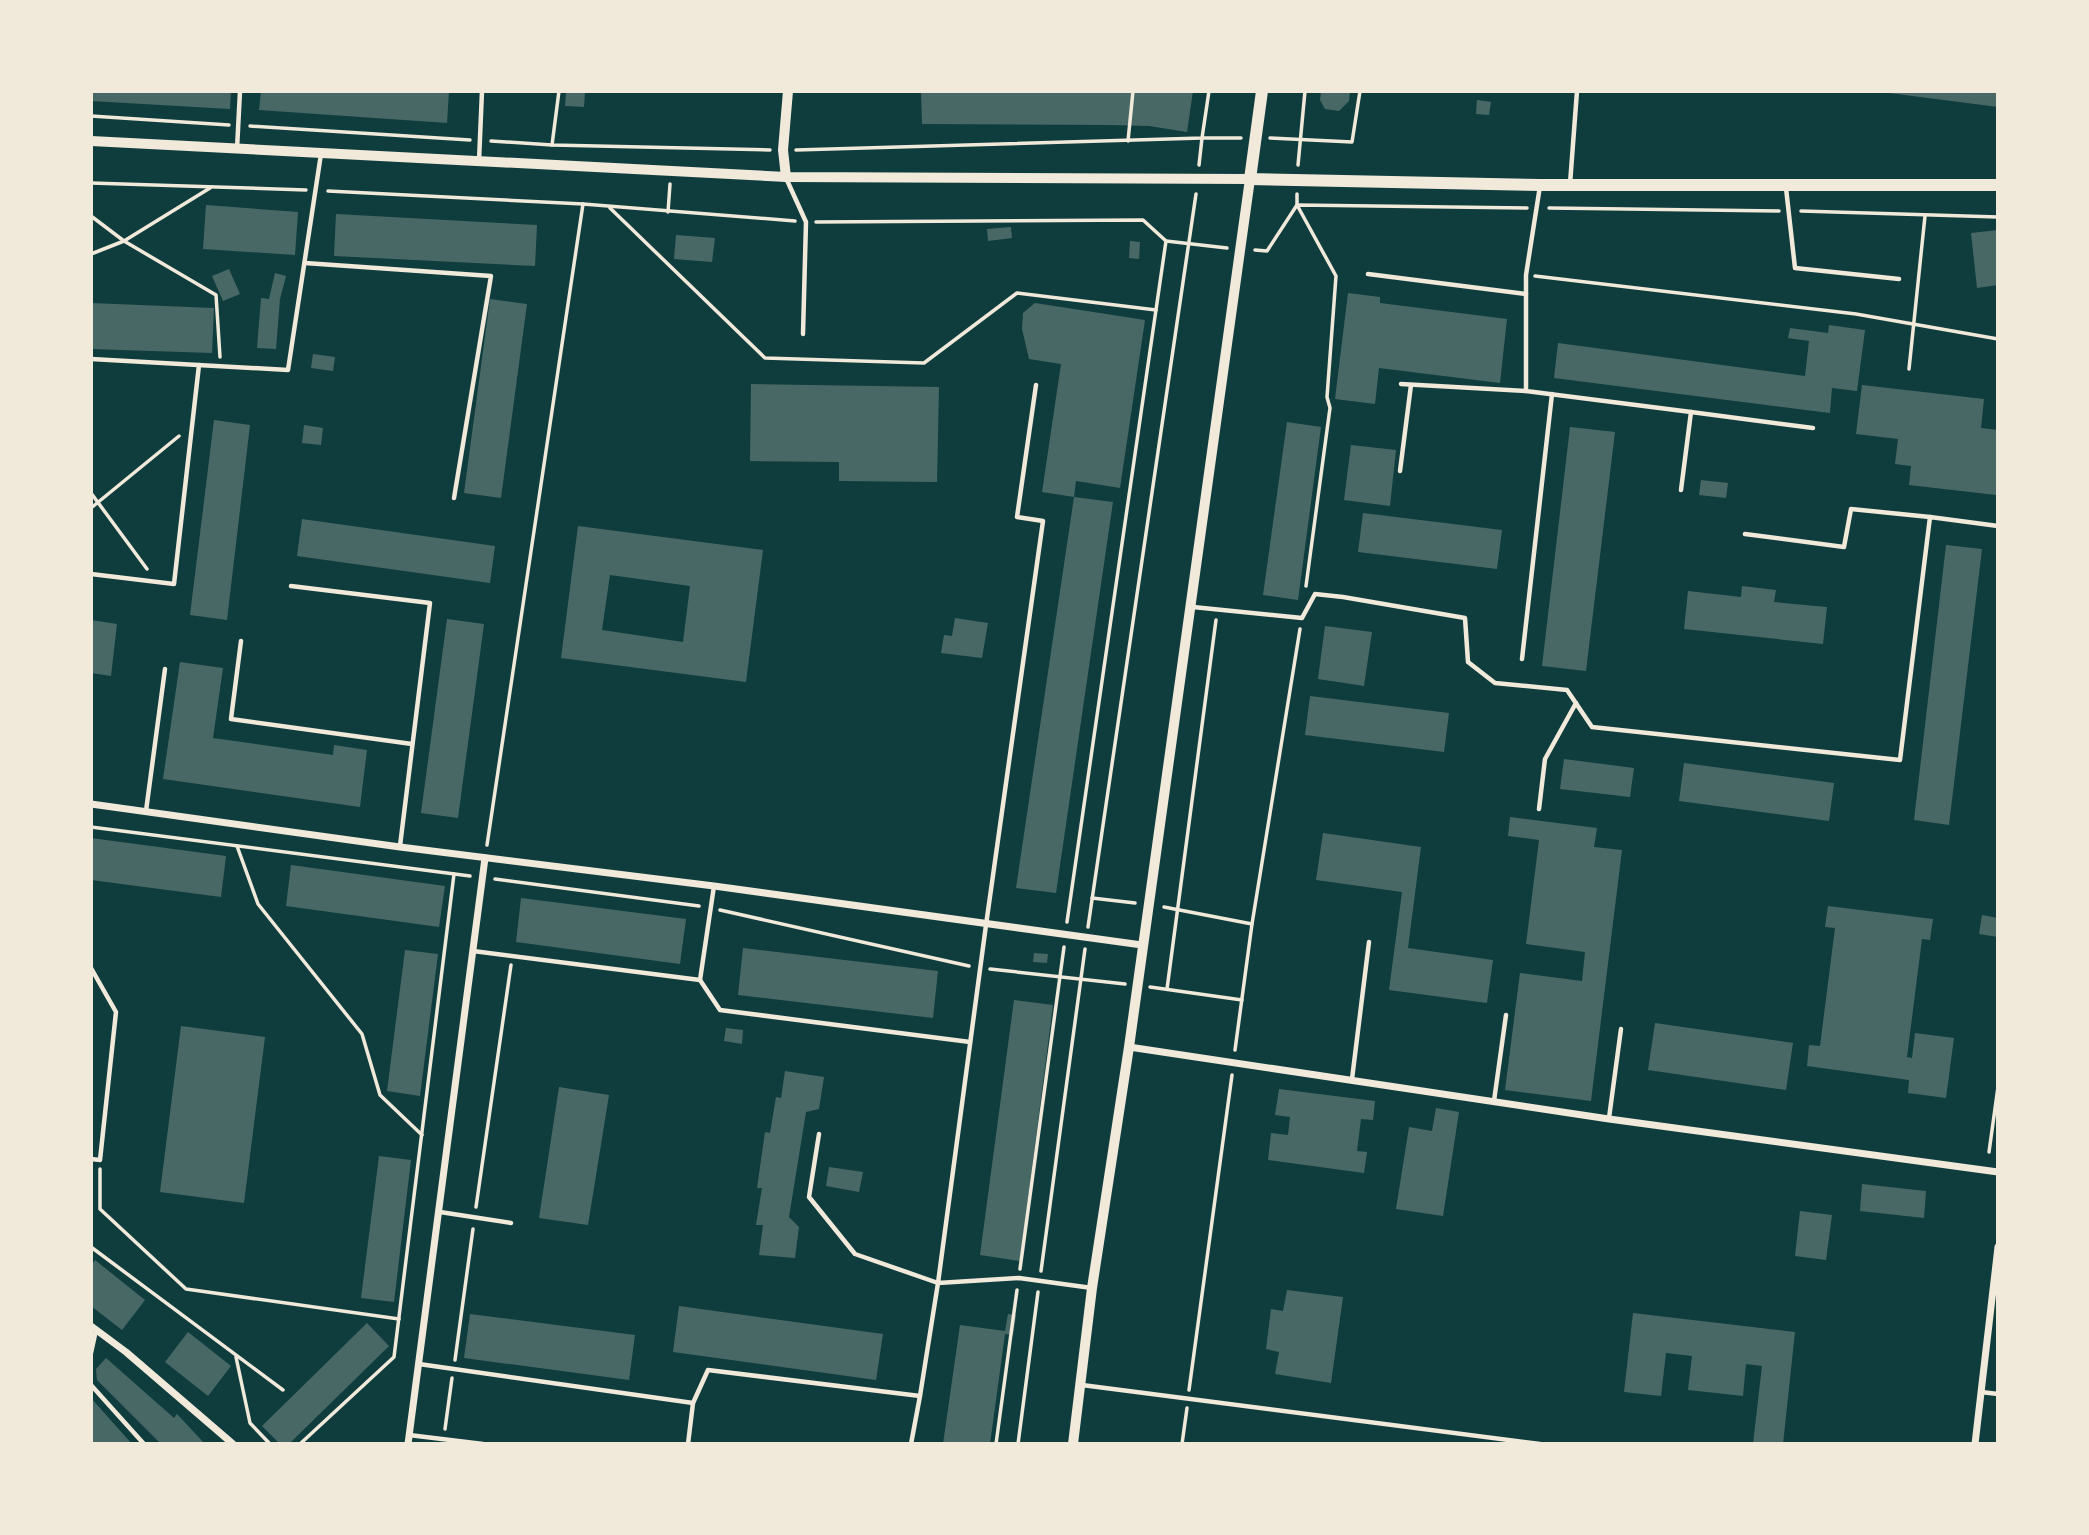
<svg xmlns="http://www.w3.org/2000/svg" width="2089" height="1535" font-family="Arial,sans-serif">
  <rect width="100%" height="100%" fill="#0f3d3e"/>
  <g fill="#486865" fill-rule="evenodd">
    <path d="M91,91H231L230,109L91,101Z"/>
    <path d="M261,91H449L447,123L259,110Z"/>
    <path d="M921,91H1193L1187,132L1149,126L1111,125L922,124Z"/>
    <path d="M1321,91H1350L1349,101L1339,111L1325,109L1320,100Z"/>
    <path d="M1889,91H1998V107L1889,93Z"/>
    <path d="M566,92L585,93L584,107L565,106Z"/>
    <path d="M1477,100L1491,102L1489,115L1476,114Z"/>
    <path d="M206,205L298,212L295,255L203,249Z"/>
    <path d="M336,214L537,225L535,266L334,256Z"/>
    <path d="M1011,227L1012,238L988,241L987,229Z"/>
    <path d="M1998,230V285L1977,288L1971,233Z"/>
    <path d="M676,235L715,238L712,262L674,259Z"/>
    <path d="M1130,241L1140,242L1139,259L1129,258Z"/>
    <path d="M229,269L240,294L223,301L212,276Z"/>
    <path d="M275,273L286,276L280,299L276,349L257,348L261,298L269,299Z"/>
    <path d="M1348,293L1380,297V303L1507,319L1500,383L1379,368L1375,404L1335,399Z"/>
    <path d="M490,299L527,304L501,498L464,493Z"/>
    <path d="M91,303L214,308L212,353L91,349Z"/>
    <path d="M1035,303L1145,320L1120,488L1076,481L1074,497L1113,502L1056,893L1016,888L1074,497L1042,492L1061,364L1029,359L1022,329L1023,313Z"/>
    <path d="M1829,325L1865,330L1857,391L1832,388L1830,413L1554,378L1558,343L1805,376L1809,341L1788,338L1790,328L1828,333Z"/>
    <path d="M313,354L335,357L333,371L311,368Z"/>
    <path d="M751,384L939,387L937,482L839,481V462L750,461Z"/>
    <path d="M1862,385L1984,399L1981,428L1998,430L1996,495L1909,485L1911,466L1895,464L1898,439L1856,434Z"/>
    <path d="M214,420L250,425L227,620L190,615Z"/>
    <path d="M1287,422L1321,427L1298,600L1263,595Z"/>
    <path d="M304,425L323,428L321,445L302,443Z"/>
    <path d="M1570,427L1615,432L1586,671L1542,666Z"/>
    <path d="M1351,445L1396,450L1390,506L1344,500Z"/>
    <path d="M1701,480L1728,483L1726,498L1699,495Z"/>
    <path d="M1363,513L1502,530L1497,569L1358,552Z"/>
    <path d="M302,519L495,546L490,583L297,556Z"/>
    <path d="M578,526L763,550L746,682L561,658ZM610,575L690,586L683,642L602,630Z"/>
    <path d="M1946,545L1982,549L1949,825L1914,820Z"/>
    <path d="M1742,586L1776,590L1774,602L1827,607L1823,644L1684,629L1688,591L1741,597Z"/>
    <path d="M955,618L988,623L982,658L941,653L944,635L952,636Z"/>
    <path d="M447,619L484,624L458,818L421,813Z"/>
    <path d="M91,620L117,624L111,676L91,673Z"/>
    <path d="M1325,626L1372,632L1364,686L1318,679Z"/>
    <path d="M180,662L223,668L213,738L333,755L334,745L367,750L360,807L163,779Z"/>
    <path d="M1310,696L1449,713L1444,752L1305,735Z"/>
    <path d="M1564,759L1634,768L1630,797L1560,789Z"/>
    <path d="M1684,763L1834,783L1829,821L1679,801Z"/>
    <path d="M1510,817L1597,828L1594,847L1622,850L1591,1101L1505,1090L1520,973L1582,981L1585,952L1526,944L1539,840L1508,836Z"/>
    <path d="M1323,833L1421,847L1408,948L1493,960L1487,1003L1389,990L1402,892L1316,880Z"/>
    <path d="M91,838L226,856L221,897L91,880Z"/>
    <path d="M291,865L445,886L439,927L286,906Z"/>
    <path d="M521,898L686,919L680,964L516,942Z"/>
    <path d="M1828,906L1933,919L1930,940L1922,939L1907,1057L1912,1058L1915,1033L1954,1038L1946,1098L1908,1093L1909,1080L1807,1066L1809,1045L1820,1046L1835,928L1825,927Z"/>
    <path d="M1982,915L1998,918V937L1979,934Z"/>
    <path d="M743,948L938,971L933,1018L738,995Z"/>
    <path d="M405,950L438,954L420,1096L387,1091Z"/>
    <path d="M1034,953L1048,954L1047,963L1033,962Z"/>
    <path d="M1014,1000L1053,1005L1020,1261L980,1255Z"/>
    <path d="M1655,1023L1793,1043L1786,1090L1648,1070Z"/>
    <path d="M181,1026L265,1037L244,1203L160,1192Z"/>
    <path d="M726,1028L743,1030L742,1044L724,1041Z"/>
    <path d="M785,1071L824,1077L819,1109L806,1112L789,1217L799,1227L795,1258L759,1255L763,1225H756L762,1188H757L765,1132L770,1133L776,1097L781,1098Z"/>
    <path d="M559,1087L609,1095L588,1225L539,1218Z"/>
    <path d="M1279,1089L1375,1101L1373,1120L1361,1119L1357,1151L1367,1152L1364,1173L1268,1160L1271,1133L1288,1135L1290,1117L1275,1115Z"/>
    <path d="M1436,1108L1459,1112L1443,1216L1396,1209L1409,1127L1432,1131Z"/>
    <path d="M379,1156L411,1160L394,1302L361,1298Z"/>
    <path d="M829,1167L863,1172L859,1192L826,1186Z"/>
    <path d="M1862,1184L1926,1191L1924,1218L1860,1211Z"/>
    <path d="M1800,1211L1832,1215L1826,1260L1795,1256Z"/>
    <path d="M95,1260L145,1300L122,1330L91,1306V1266Z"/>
    <path d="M1287,1290L1343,1297L1331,1383L1275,1374L1279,1352L1266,1349L1271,1309L1283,1311Z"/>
    <path d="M679,1306L883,1334L876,1380L673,1352Z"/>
    <path d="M1633,1313L1795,1332L1783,1444H1753L1762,1366L1746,1364L1743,1396L1688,1390L1692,1356L1666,1353L1661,1396L1624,1392Z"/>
    <path d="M470,1314L635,1335L629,1380L464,1358Z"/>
    <path d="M1008,1314L1016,1315L1013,1335L1005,1334L990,1444H943L960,1325L1005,1331Z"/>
    <path d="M367,1323L389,1346L289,1444H280L262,1426Z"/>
    <path d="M188,1332L231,1366L208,1396L165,1362Z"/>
    <path d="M106,1358L174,1418L177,1414L205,1444H161L97,1380L96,1369Z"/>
    <path d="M91,1398L132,1444H91Z"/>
  </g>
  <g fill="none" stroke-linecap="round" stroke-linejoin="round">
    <g stroke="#f1e9da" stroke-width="3.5">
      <path d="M91,116L229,125"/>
      <path d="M250,126L470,140"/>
      <path d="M1270,138L1352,142L1360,91"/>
      <path d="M491,141L552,145L770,150"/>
      <path d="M1128,141L1133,91"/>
      <path d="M552,145L559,91"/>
      <path d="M796,150L1202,138L1209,91"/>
      <path d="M1199,165L1202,138H1241"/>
      <path d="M1298,165L1305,91"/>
      <path d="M91,183L306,190"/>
      <path d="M328,191L583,204L795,221"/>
      <path d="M1297,194V205L1336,276L1327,397L1330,408L1306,586"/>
      <path d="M610,208L765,358L924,363L1017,293L1156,310"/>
      <path d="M1549,208L1779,211"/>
      <path d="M1801,211L1998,217"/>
      <path d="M668,212L670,184"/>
      <path d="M91,216L124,241L216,295L220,357"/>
      <path d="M816,222L1143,220L1166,241L1067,922"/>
      <path d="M1166,241L1227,248"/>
      <path d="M1255,250L1267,251L1297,205L1527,208"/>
      <path d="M91,254L124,241L210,188"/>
      <path d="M1535,276L1856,314L1998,339"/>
      <path d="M1909,369L1925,216"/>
      <path d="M91,493L147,569"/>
      <path d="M91,508L179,436"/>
      <path d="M91,827L470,876"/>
      <path d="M487,845L583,204"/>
      <path d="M237,846L258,904L362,1034L380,1095L422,1135"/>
      <path d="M495,879L699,906"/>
      <path d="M1092,898L1135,903"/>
      <path d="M1164,907L1252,924"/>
      <path d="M720,910L969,966"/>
      <path d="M1088,927L1196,194"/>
      <path d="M990,969L1125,984"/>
      <path d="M1150,987L1242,1000"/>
      <path d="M1167,989L1216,620"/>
      <path d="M1235,1050L1252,924L1300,629"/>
      <path d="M1989,1152L1998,1087"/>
      <path d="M100,1169V1209L186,1289L399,1319"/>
      <path d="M476,1207L511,965"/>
      <path d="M91,1247L283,1390"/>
      <path d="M1020,1269L1064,947"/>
      <path d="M1041,1271L1085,949"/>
      <path d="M236,1357L250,1423L270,1444"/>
      <path d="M455,1360L473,1229"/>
      <path d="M1189,1390L1232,1075"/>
      <path d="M445,1429L452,1378"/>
      <path d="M300,1444L394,1357L454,874"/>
      <path d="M996,1444L1017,1290"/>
      <path d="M1018,1444L1038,1292"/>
      <path d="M1182,1444L1187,1408"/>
    </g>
    <g stroke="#f1e9da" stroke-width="4.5">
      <path d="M237,149L240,91"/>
      <path d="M479,161L482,91"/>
      <path d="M786,178L806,222L803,334"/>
      <path d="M1570,184L1577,91"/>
      <path d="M1540,186L1526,275V391L1691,412L1681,490"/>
      <path d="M1786,188L1795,268L1899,279"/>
      <path d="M305,263L491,276L454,498"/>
      <path d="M1368,274L1526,294"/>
      <path d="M91,359L288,370L321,154"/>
      <path d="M1401,384L1526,391"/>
      <path d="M1036,385L1017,517L1043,521L986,925L938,1283L1019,1278L1092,1288"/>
      <path d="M1691,412L1813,428"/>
      <path d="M1400,471L1411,385"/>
      <path d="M1745,534L1844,547L1851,509L1930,517"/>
      <path d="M91,574L174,584L199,365"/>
      <path d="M291,586L430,603L400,846"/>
      <path d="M1193,607L1302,618L1315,594L1343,597L1465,618L1468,662L1495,683L1567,690L1592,727L1900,760L1930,517L1998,526"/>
      <path d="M241,641L231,719L412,744"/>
      <path d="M1522,659L1552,394"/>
      <path d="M1539,809L1545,759L1576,703"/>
      <path d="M146,811L165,669"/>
      <path d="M473,951L700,980L714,886"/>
      <path d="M91,968L116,1012L100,1160L91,1159"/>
      <path d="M700,980L720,1010L970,1042"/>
      <path d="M1352,1079L1369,942"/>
      <path d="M1494,1101L1506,1015"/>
      <path d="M1609,1118L1621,1029"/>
      <path d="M440,1212L511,1223"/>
      <path d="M91,1353L96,1330"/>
      <path d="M419,1364L693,1403"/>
      <path d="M91,1385L144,1444"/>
      <path d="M1082,1385L1540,1444"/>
      <path d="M1981,1392L1998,1394"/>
      <path d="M409,1435L483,1444"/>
      <path d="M688,1444L693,1403L708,1370L920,1396L938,1283L855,1254L809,1197L819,1134"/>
      <path d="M911,1444L920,1396"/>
    </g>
    <g stroke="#f1e9da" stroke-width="7">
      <path d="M91,804L400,847L714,886L1142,945"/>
      <path d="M1129,1047L1609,1119L1998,1172"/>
      <path d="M91,1326L126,1352L233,1444"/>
      <path d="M408,1444L485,858"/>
      <path d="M1975,1444L1998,1247"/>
    </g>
    <g stroke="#f1e9da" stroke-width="10">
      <path d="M91,141L786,177L1250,179L1129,1047L1092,1288L1073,1444"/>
      <path d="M786,177L783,150L788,91"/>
    </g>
    <path stroke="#f1e9da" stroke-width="12" d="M1262,91L1250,179L1540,185H1998"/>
  </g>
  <rect width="2089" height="1535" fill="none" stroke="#f1e9da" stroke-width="186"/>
</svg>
